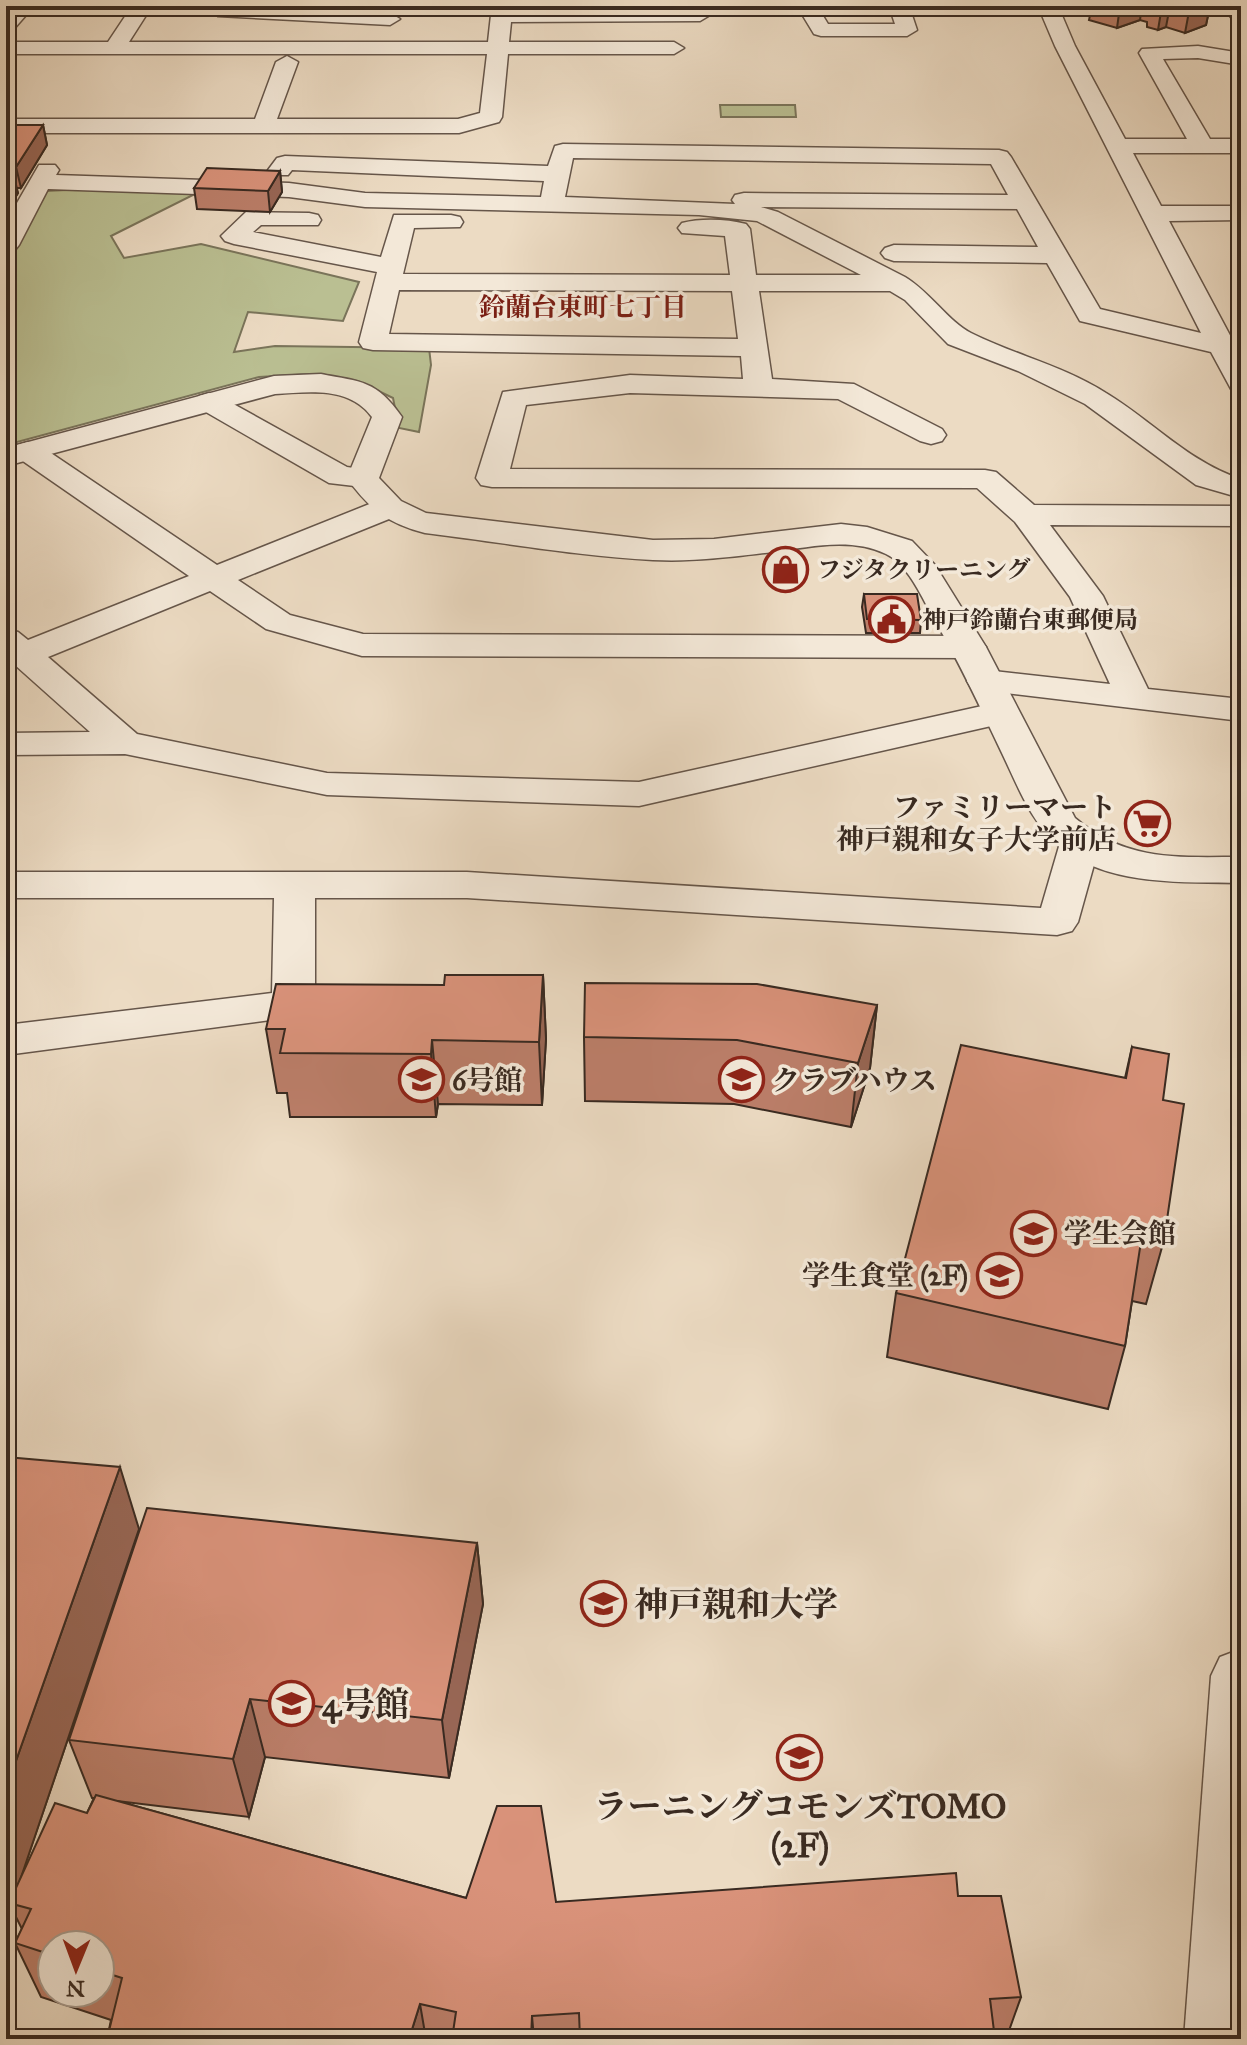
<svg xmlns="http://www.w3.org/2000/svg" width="1247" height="2045" font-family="'IM FELL Great Primer','Noto Serif JP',serif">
  <rect width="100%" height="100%" fill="#ecdbc3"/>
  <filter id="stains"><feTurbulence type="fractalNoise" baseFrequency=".0025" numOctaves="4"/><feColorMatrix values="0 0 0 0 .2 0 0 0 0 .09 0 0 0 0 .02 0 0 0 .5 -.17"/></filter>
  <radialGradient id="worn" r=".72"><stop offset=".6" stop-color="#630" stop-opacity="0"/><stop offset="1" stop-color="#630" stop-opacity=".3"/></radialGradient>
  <g fill="#babf92" stroke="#7a745a" stroke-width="2">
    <path d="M720,105H795L796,117H721Z"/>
    <path d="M131,187L199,192L111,236L124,258L201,244L359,282L343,321L248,312L234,352L275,346L429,348L431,365L419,432L399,428L393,398L358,381L309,374L259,377L6,445V249L45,191Z"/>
  </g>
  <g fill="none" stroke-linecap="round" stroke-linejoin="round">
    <defs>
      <g id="minor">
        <path d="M13,6H34L13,30L6,32V14Z"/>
        <path d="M132,6H152L129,42H488L492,6H512V10L690,9V6H710V15L700,21L511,22L509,42H674L684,48L674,54H508L502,117L499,122L459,133H6V119H255L276,62L287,56L298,62L277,119H458L480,113L487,54H6V42H108Z"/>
        <path d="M225,6L390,13L400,19L390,25L218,16L215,12L218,8Z"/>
        <path d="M797,6H817L828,24H895L889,6H909L917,30L907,36H821L814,34Z"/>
        <path d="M1038,6H1058L1075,46L1125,139H1187L1139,53L1142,49L1198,46L1241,53V65L1198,58L1163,59L1210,139H1241V153H1133L1161,206H1241V220L1169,221L1241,356V392L1231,389L1211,352L1080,321L1047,263L894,261L885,258L881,253L885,248L894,245L1038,247L1017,209L761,207L778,212L905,277C930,292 949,322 971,333C1015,355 1064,366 1106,393C1151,420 1190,463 1241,479V498L1196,485L1085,404L1018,371L948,344L905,300L890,291H759L772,379L854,384L942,429L946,435L942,441L931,444L920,441L838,399L630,393L526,405L510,469L985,470L996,472L1034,505L1241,506V526L1050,525L1103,596L1148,689L1241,699V721L972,689L967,681L972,673L985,670L1110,684L1070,597L1015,522L977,488L492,487L481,485L476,478L503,392L630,375L743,379L741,356L373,350L363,348L359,342L377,272L234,244L225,241L221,236L246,212L309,213L318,215L321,220L318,225H261L253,232L381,257L394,215H451L460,217L463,222L460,227L414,228L403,274L730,275L725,236L682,233L678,228L682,223C701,218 727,219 746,224L750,229L756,275H861L757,221L699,215L365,207L289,197L48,189L19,245L15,250L6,253V222L39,165H55L59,170L56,175L289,183L365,193L541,197L544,181L292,170L288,175H272L268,170L277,158L285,156L548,166L555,146L563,144L999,150L1007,152L1011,157L1100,309L1201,333L1055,46ZM573,158L991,164L1008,195L744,193L735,195L732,200L735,204L565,197ZM399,290L732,291L738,339L389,334Z"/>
        <path d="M1222,6H1241V23L1234,21Z"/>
        <path d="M209,393L219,396L347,467L374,471L379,478L374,485L363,487L329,483L199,408L194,402L199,396Z"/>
        <path d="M28,442L39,445L217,565L377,501L388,498L399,501L404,508L399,515L238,580L290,615L363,634L968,636L980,640L986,647L980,654L968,658L362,656L266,629L210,591L48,657L137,734L327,773L639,782L1000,702L1013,705L1018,713L1013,721L1000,724L639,806L327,795L125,754L6,755V733L90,732L6,657V629L18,632L28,640L189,576L17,457L13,451L17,445Z"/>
        <path d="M1080,831L1094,834L1100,843L1078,922L1072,931L1057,935L467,898H315V1005L308,1015L6,1055V1025L272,993L274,898H6V872H467L1041,908L1060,843L1066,834Z"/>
        <path d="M1241,1649V2039H1184L1211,1676L1220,1657Z"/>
      </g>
      <path id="tertiary" d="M321,374C362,382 376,380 402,417L379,478L401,501L426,513L653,540L714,539L841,524L867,527L912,541L935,565L986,647L1075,818C1126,862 1178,857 1241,857V883C1184,882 1114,886 1065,851C1032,827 1018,786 1001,751C980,707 960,663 935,621C923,600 909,565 886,554C851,537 810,547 773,552C733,557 693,562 653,560C577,556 500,542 425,533C389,524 369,509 347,478L372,417C349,386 310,392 275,394L6,466V448L274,376Z"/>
    </defs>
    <use href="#minor" stroke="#66564a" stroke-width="3"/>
    <use href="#tertiary" stroke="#66564a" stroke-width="3"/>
    <use href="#minor" fill="#f3e8d8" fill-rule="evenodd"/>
    <use href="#tertiary" fill="#f3e8d8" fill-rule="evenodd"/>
  </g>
  <g fill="#bb7e69" stroke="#392a21" stroke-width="2" fill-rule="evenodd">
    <path d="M1092,6H1210L1206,25L1185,33L1166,27L1158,30L1147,27V22L1140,20L1117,28L1089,20Z"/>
    <path d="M43,125L47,145L21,188H16L18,193L6,212V128Z"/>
    <path d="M280,171L282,192L270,212L197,209L194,188Z"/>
    <path d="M864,594L921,620L920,633H866L862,607Z"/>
    <path d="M543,975L546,1039L542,1105L438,1104L436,1117H290L287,1093H277L266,1029Z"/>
    <path d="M877,1005L870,1068L851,1127L734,1104L585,1101L584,1037Z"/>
    <path d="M1132,1047L1163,1100L1164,1240L1146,1304L1132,1301L1125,1346L1108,1409L887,1357L896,1293L1125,1078Z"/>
    <path d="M6,1457L139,1529L21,1877L87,1813L94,1798H92L69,1740L477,1543L483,1604L449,1778L265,1757L249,1817L117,1801L466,1898L556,1902L958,1896L1021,1997L1006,2039H107L111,2020L41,1997L15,1943L22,1929L11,1907L8,1917H6ZM52,1945H100V1993H52Z"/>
  </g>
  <g fill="#986655" stroke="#392a21" stroke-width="2">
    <path d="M1120,6H1142L1140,20L1117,28Z"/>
    <path d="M1162,6H1170L1166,27L1158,30Z"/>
    <path d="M1190,6H1210L1206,25L1185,33Z"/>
    <path d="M43,125L47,145L21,188L16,167Z"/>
    <path d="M280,171L282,192L270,212L268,191Z"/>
    <path d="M13,172L18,193L6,212V184Z"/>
    <path d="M543,975L546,1039L542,1105L539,1042Z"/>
    <path d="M877,1005L870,1068L851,1127L858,1063Z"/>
    <path d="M432,1040L438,1104L436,1117L431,1054Z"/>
    <path d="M120,1467L139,1529L12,1904L9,1903L11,1907L8,1917L6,1913V1789Z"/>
    <path d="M477,1543L483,1604L449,1778L442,1720Z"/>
    <path d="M250,1699L265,1757L249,1817L233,1759Z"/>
    <path d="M420,2004L426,2039H409Z"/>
    <path d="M532,2016L534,2039H531Z"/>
  </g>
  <g fill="#d9927a" stroke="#392a21" stroke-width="2">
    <path d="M8,125H43L16,167H6V128Z"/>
    <path d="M207,168L280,171L268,191L194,188Z"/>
    <path d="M6,172H13L6,184Z"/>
    <path d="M864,594H917L921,620L867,619Z"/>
    <path d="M445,975H543L539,1042L432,1040L431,1054L280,1053L285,1029H266L276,984L444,985Z"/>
    <path d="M585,983L757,984L877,1005L858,1063L737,1040L584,1037Z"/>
    <path d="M961,1045L1126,1078L1132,1047L1169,1054L1163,1100L1184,1104L1164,1240L1142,1235L1125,1346L896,1293Z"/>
    <path d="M6,1457L120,1467L6,1789Z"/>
    <path d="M147,1508L477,1543L442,1720L250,1699L233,1759L69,1740Z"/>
    <path d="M96,1795L466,1898L497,1806H541L556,1902L956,1873L958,1896H1001L1021,1997L990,1999L995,2039H580L579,2013L532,2016L531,2039H452L456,2012L420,2004L409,2039H324L311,2035L309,2039H107L122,1978L100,1971V1945H52V1955L15,1943L31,1909L9,1903L55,1803L87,1813Z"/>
  </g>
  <defs>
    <symbol id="shop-ring" viewBox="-11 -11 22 22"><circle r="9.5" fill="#f3e8d8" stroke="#8f2418" stroke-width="1.5"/><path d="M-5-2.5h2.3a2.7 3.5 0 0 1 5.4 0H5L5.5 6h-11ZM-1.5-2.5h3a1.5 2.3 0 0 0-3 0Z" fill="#8f2418"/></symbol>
    <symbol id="civic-ring" viewBox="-11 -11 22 22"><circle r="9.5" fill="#f3e8d8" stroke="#8f2418" stroke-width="1.5"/><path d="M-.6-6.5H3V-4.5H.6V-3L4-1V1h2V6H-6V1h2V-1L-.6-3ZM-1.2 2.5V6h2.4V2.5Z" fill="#8f2418"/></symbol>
    <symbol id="supermarket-ring" viewBox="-11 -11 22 22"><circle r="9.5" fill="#f3e8d8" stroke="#8f2418" stroke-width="1.5"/><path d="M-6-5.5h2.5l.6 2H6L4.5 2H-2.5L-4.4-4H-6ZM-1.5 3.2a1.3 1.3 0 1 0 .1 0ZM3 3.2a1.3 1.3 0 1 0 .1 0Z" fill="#8f2418"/></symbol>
    <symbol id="university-ring" viewBox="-11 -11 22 22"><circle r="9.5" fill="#f3e8d8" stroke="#8f2418" stroke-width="1.5"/><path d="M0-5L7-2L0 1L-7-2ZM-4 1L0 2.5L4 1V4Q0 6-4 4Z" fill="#8f2418"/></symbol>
  </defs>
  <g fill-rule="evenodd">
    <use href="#shop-ring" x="760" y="544" width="51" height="51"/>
    <use href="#civic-ring" x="866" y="594" width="51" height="51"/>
    <use href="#supermarket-ring" x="1122" y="798" width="51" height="51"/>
    <use href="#university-ring" x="396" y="1054" width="51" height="51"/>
    <use href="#university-ring" x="716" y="1054" width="51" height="51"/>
    <use href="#university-ring" x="1008" y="1208" width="51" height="51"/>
    <use href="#university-ring" x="974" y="1250" width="51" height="51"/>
    <use href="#university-ring" x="578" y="1578" width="51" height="51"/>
    <use href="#university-ring" x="266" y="1678" width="51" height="51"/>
    <use href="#university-ring" x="774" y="1732" width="51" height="51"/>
  </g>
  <g text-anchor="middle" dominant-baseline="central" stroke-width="7" stroke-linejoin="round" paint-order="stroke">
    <g font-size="24" font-weight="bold" fill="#392a21" stroke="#f3e8d8" text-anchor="start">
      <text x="817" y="570">フジタクリーニング</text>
      <text x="922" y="620">神戸鈴蘭台東郵便局</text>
    </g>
    <g font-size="26" font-weight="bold" fill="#7a1f14" stroke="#f3e8d8">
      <text x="583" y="307">鈴蘭台東町七丁目</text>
    </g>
    <g font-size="28" font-weight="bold" fill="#392a21" stroke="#f3e8d8" text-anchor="start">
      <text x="1116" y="807" text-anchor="end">ファミリーマート<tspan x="1116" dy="32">神戸親和女子大学前店</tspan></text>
      <text x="452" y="1080">6号館</text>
      <text x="772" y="1080">クラブハウス</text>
      <text x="1064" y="1233">学生会館</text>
      <text x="968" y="1275" text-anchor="end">学生食堂 (2F)</text>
    </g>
    <g font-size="34" font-weight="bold" fill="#392a21" stroke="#f3e8d8" text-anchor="start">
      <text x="634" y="1604">神戸親和大学</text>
      <text x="322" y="1704">4号館</text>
      <text x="800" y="1806" text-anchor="middle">ラーニングコモンズTOMO<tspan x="800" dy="39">(2F)</tspan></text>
    </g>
  </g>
  <rect width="1247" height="2045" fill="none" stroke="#ecdbc3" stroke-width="32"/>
  <rect x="8" y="8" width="1231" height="2029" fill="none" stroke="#392a21" stroke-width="4"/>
  <rect x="16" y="16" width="1215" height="2013" fill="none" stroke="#392a21" stroke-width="2"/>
  <g transform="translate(76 1969) rotate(181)"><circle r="38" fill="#f3e8d8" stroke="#a99c8f" stroke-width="2"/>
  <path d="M0-6L14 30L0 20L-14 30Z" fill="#8f2418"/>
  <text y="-12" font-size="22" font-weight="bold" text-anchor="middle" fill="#392a21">N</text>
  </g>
  <rect width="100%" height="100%" filter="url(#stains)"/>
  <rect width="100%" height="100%" fill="url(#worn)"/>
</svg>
